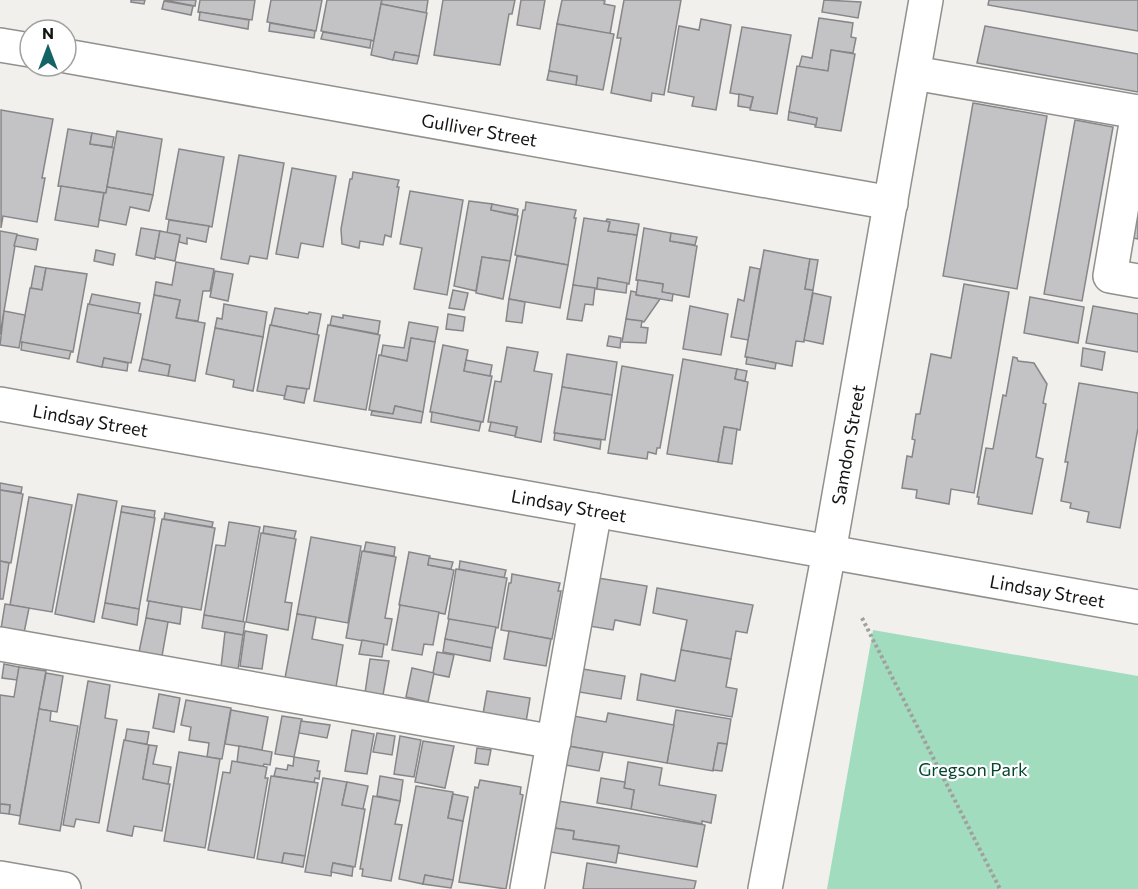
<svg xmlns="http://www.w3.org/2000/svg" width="1138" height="889" font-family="Commissioner,sans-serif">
  <rect width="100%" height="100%" fill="#f1f0ed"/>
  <path fill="#a2dcbf" d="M873,630L1138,676V889H827Z"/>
  <g fill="#c3c2c5" stroke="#878689" stroke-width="1.5">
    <path d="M131,0H145L144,4L131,2Z"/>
    <path d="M164,0H196L195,6Z"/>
    <path d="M200,0H255L252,20L198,12Z"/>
    <path d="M271,0H322L316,31L267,22Z"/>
    <path d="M327,0H382L374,41L321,31Z"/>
    <path d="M382,0H428L426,13L381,4Z"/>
    <path d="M443,0H515L512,14H509L500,65L434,55Z"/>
    <path d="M521,0H545L540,29L517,25Z"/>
    <path d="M562,0H602L605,1L604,4L615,6L610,34L557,24Z"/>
    <path d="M624,0H681L664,95L652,93L651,101L611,93L621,38H617Z"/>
    <path d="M824,0L861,2L858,18L822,12Z"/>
    <path d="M989,0H1138V31L988,5Z"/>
    <path d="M164,1L193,6L191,15L162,9Z"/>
    <path d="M381,4L427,13L419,56L395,52L393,60L371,55Z"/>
    <path d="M200,12L249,20L248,29L199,20Z"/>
    <path d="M819,18L853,23L851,37L856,38L853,53L831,50L828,71L799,67L802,56L812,58Z"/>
    <path d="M701,19L731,25L716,110L692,106L694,97L668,92L679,26L699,30Z"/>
    <path d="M270,23L315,31L314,38L269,31Z"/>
    <path d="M557,24L614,34L603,90L576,85L577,76L549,71Z"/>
    <path d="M985,26L1138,54V92L977,63Z"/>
    <path d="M742,27L791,35L777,114L750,110L753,97L730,93Z"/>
    <path d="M323,32L371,40L370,48L321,39Z"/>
    <path d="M831,50L855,54L841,131L815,127L817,118L789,112L797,66L828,71Z"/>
    <path d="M395,52L419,56L417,64L393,60Z"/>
    <path d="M549,71L577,76L576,85L547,80Z"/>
    <path d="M739,94L753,97L750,108L738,106Z"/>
    <path d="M973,103L1047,116L1017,289L943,276Z"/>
    <path d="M1,110L53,119L42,178H45L37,222L3,216L1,228Z"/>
    <path d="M789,112L817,118L816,125L788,120Z"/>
    <path d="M1075,120L1113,127L1082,301L1044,294Z"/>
    <path d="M68,129L92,133L90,144L114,148L106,193L58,186Z"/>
    <path d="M117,131L162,139L153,195L107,187Z"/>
    <path d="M92,133L114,137L112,147L90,144Z"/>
    <path d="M179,149L224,157L212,227L166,219Z"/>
    <path d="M239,155L284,163L267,259L250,256L248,264L221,259Z"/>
    <path d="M292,168L336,176L323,247L301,243L298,258L276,254Z"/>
    <path d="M353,172L399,180L397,187H399L391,237L385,235L383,245L360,241L359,248L342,244L341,229L350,179H352Z"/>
    <path d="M61,186L104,193L98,227L55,220Z"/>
    <path d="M107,187L153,195L149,211L130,207L126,225L99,220L104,193H106Z"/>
    <path d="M410,191L463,200L447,295L414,289L422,248L400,244Z"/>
    <path d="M469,201L492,204L491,210L518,216L510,261L482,257L476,291L454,286Z"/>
    <path d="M526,202L576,210L574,218H576L568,265L515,255L523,210H525Z"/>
    <path d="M492,204L518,209L517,215L491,210Z"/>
    <path d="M1138,210V239L1133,238Z"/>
    <path d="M584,218L610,222L608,231L637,235L629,284L598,278L597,289L573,285Z"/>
    <path d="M607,219L639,224L637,235L608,231L610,222L606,221Z"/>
    <path d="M169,220L209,226L206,242L187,238V244L179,242L180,235L167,233Z"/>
    <path d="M141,228L160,231L155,259L136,255Z"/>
    <path d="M644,228L671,233L670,241L697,246L689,297L662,292L663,284L636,280Z"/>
    <path d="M0,231L17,234L0,335Z"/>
    <path d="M160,231L180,235L175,261L155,257Z"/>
    <path d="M671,233L697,237L695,245L670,241Z"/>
    <path d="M17,235L38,239L36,250L14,246Z"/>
    <path d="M96,250L115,254L113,265L94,261Z"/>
    <path d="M764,250L810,259L805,289L813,290L804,342L796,341L792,366L745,357Z"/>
    <path d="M517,256L568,265L560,308L509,299Z"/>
    <path d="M482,257L510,261L503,299L476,293Z"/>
    <path d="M810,259L818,260L813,290L805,289Z"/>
    <path d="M176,262L214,269L210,291H203L198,321L176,318L180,300L154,295L156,282L172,285Z"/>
    <path d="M35,266L46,268L42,290L31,288Z"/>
    <path d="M750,267L760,269L748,340L731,337L738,299L744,301Z"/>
    <path d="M46,268L87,274L73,352L20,342L30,288L42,290Z"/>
    <path d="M215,271L233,274L228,301L210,297Z"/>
    <path d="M598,278L627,283L626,293L597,289Z"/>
    <path d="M638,280L663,284L662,292L673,294L672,301L636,295Z"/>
    <path d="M964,284L1009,292L974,493L951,489L949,504L916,498L917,490L902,488L907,456L912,457L915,440L912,439L916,414H920L931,354L951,358Z"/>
    <path d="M573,285L595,288L593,305L585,304L582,321L567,319Z"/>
    <path d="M453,290L468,293L464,310L449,308Z"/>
    <path d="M631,291L636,292V295L660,299L644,322L626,319Z"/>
    <path d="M813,293L831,297L823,344L804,340Z"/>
    <path d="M92,294L140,303L138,314L89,305Z"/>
    <path d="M154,295L180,300L176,318L205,323L195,381L168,376L170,365L142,359Z"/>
    <path d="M1030,297L1084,307L1078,343L1024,333Z"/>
    <path d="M509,299L525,302L522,323L506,321Z"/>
    <path d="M88,304L141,314L131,363L104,358L102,367L77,362Z"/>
    <path d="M224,304L267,312L263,337L215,328L217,318L222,319Z"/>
    <path d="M690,306L728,314L721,355L683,349Z"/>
    <path d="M1093,306L1138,314V352L1086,343Z"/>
    <path d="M275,308L308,314L309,312L321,314L317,335L271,325Z"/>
    <path d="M4,311L25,315L19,348L0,345Z"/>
    <path d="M448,314L465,317L463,331L446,329Z"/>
    <path d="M343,315L380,321L378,334L330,325L332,316L343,318Z"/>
    <path d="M626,319L642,321L641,327L648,328L646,343L622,342Z"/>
    <path d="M409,322L438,327L435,342L411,338L407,361L381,356L383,345L404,348Z"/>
    <path d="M270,325L319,335L309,389L287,386L285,396L257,391Z"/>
    <path d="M328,325L380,335L366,410L314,401Z"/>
    <path d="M215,328L263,337L253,391L233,387L234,380L206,374Z"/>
    <path d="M609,336L621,338L620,348L607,346Z"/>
    <path d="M411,338L435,342L423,412L395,406L393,414L369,410L379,355L407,361Z"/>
    <path d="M22,342L71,351L69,359L21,350Z"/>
    <path d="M443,345L468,350L464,371L492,376L483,422L430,412Z"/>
    <path d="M507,347L538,352L534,371L552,374L541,442L515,437L517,427L488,422L495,381L501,382Z"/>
    <path d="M1083,348L1105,352L1102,370L1081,366Z"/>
    <path d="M567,354L617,362L612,395L562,387Z"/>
    <path d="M747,357L776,363L775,369L746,364Z"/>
    <path d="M1013,357L1017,358L1018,361L1034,363L1047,384L1043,403L1046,404L1036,457L1043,459L1032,514L978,504L979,497H977L986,448L993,449L1003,395L1006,396Z"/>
    <path d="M104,358L128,363L127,371L102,367Z"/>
    <path d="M142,359L170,365L168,376L139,371Z"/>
    <path d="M683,359L737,369L735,379L748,382L740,430L724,427L718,462L667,454Z"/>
    <path d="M466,360L492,365L490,376L464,371Z"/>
    <path d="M622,366L673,375L660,448H657L656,454L648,452L647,459L608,453Z"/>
    <path d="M737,369L747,371L745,381L735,379Z"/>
    <path d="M1079,383L1138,393V428L1120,528L1087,522L1089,512L1070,508L1071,503L1061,501L1068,462H1065Z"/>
    <path d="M287,386L307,389L304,403L284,399Z"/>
    <path d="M562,387L612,395L605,440L554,433Z"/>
    <path d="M395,406L423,412L421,423L371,415L372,411L393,414Z"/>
    <path d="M432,412L481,422L479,431L431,422Z"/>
    <path d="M491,422L517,427L515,436L489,431Z"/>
    <path d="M724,427L737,429L732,464L718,462Z"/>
    <path d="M555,433L601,440L600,449L554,440Z"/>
    <path d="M0,483L22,487L21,493L0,490Z"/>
    <path d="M0,490L23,494L11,563L0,561Z"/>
    <path d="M78,494L117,501L94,622L55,614Z"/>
    <path d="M29,497L72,505L52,612L10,605Z"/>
    <path d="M122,506L155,511L154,518L121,512Z"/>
    <path d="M121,512L155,518L139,609L105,603Z"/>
    <path d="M165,513L213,522L212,527L164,519Z"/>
    <path d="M162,519L215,528L201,610L147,601Z"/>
    <path d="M229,522L260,527L243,622L204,615L216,545L225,546Z"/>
    <path d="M264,526L296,531L294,539L263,533Z"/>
    <path d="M261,533L296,539L285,602L292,603L288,630L246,622Z"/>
    <path d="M311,537L361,546L348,623L297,614Z"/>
    <path d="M366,542L395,547L394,556L364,551Z"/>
    <path d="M362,551L396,557L385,618L392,619L387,645L346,638Z"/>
    <path d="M409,552L430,556L428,565L454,570L445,614L399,605Z"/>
    <path d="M429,558L453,562L451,569L428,565Z"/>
    <path d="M0,561L9,563L3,599H0Z"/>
    <path d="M460,561L506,570L504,578L459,569Z"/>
    <path d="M456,569L507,578L498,628L448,619Z"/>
    <path d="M512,574L560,583L558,591H561L552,639L501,630L509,583H511Z"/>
    <path d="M598,578L647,586L640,625L615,620L613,630L589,626Z"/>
    <path d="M657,588L753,605L747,633L736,631L731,659L681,650L687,620L653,613Z"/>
    <path d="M149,601L182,607L180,624L146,618Z"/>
    <path d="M105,603L139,609L137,625L102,618Z"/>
    <path d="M5,604L29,608L24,633L1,629Z"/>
    <path d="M400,605L439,612L433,645L424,644L422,655L392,650Z"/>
    <path d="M297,614L316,617L312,639L343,645L336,687L285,678Z"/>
    <path d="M204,615L245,622L243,635L202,628Z"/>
    <path d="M146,618L168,622L162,656L139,652Z"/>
    <path d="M449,619L496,627L492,648L445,639Z"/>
    <path d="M245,631L267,635L262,669L240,666Z"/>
    <path d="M509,631L551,639L546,666L504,659Z"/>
    <path d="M225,632L243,635L238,669L221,667Z"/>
    <path d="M445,639L492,648L490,661L443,652Z"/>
    <path d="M362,640L384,644L382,657L359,654Z"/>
    <path d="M681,650L731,659L726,687L737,689L732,717L637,700L641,674L675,681Z"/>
    <path d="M437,652L454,655L449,677L434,674L433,673Z"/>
    <path d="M370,659L389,661L383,695L365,693Z"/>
    <path d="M4,664L19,667L17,680L2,678Z"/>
    <path d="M19,667L46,671L20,816L9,814L10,805L0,804V695L14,697Z"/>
    <path d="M412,668L434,673L428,702L406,697Z"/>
    <path d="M583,669L625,676L621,699L579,692Z"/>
    <path d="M46,673L63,676L57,712L39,709Z"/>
    <path d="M88,681L110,685L105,718L117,720L99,823L76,819L74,827L63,825Z"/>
    <path d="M487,691L530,698L526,722L483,714Z"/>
    <path d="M159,694L180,698L174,732L153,728Z"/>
    <path d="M186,700L231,708L222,759L207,757L209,743L189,740L191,727L181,725Z"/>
    <path d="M39,709L51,711L50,721L78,726L60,831L19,824Z"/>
    <path d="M231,710L268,717L262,750L225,744Z"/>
    <path d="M676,710L731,719L727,744L718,743L713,771L667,763Z"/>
    <path d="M608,713L674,725L667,763L568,746L574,716L606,722Z"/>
    <path d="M282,716L302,719L294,757L275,754Z"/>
    <path d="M301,721L330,725L327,738L299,733Z"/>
    <path d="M127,729L149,732L147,744L125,741Z"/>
    <path d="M352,730L374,734L367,774L345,771Z"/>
    <path d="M377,733L395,736L392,755L373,752Z"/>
    <path d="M400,736L421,740L414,777L394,774Z"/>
    <path d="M124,740L149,745L143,779L170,784L162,831L134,826L132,836L107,831Z"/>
    <path d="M423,741L454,746L445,788L415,782Z"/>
    <path d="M718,743L727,744L722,771L713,770Z"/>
    <path d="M149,745L157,746L153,764L171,767L168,784L143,779Z"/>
    <path d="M239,746L272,752L270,765L264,764L263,767L237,762Z"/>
    <path d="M568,746L603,752L599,771L565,765Z"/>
    <path d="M477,748L491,750L488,765L475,763Z"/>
    <path d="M179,752L220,759L205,848L164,841Z"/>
    <path d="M294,757L319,761L317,771H320L319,779L315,778L314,783L274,776L276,768L287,770L288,765L293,766Z"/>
    <path d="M232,761L267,767L265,778H268L254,858L208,850L223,772L230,773Z"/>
    <path d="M628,762L662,768L659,785L716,795L711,823L702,821V824L631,809L634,790L624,788Z"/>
    <path d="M271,776L318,783L305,856L284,853L282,863L257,859Z"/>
    <path d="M380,776L403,780L400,801L377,796Z"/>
    <path d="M323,778L347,782L342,805L365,809L355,867L333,863L331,876L305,872Z"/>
    <path d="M601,778L625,782L624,788L634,790L631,809L597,803Z"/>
    <path d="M480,780L521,787L520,794L523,795L506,889L459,882L475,787L478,788Z"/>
    <path d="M347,782L368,786L363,809L342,805Z"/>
    <path d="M416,786L453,792L448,818L463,821L453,880L425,875L423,884L399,879Z"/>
    <path d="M453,794L468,797L463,821L448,818Z"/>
    <path d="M373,796L400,801L395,824L402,825L391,881L362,876L363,869H360Z"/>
    <path d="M558,801L705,825L697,867L618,853L619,846L573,839L574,831L554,828Z"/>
    <path d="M0,804L10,805L9,814L0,813Z"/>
    <path d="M554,828L574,831L573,839L619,846L616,863L550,852Z"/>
    <path d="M284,853L305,856L303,867L282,863Z"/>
    <path d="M333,863L353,867L352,876L331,872Z"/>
    <path d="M587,863L696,881L694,889H583Z"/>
    <path d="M425,875L453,880L451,888L423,884Z"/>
  </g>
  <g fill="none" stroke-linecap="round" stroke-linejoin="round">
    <defs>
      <g id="minor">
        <path d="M0,45L30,50"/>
        <path id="s1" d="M66,56L891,203"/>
        <path d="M914,73L1138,112"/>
        <path d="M1138,112L1110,276L1138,281"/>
        <path id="s2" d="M0,404L1138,607"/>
        <path d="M0,644L554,742"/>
        <path d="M0,878L64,889"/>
        <path d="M527,889L595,510"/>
        <path id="s3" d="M765,889L829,552L926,0"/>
      </g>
    </defs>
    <use href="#minor" stroke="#91908d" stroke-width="36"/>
    <path stroke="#a1a09e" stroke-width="4" stroke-dasharray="3 3" stroke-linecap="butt" d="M862,618L1000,889"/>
    <use href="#minor" stroke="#fff" stroke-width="33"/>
  </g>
  <g text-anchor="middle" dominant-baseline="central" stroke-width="4.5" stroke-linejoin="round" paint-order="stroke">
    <g font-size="18" fill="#141413" stroke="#fff">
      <text stroke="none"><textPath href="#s1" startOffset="420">Gulliver Street</textPath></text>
      <text stroke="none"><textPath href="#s2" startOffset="92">Lindsay Street</textPath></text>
      <text stroke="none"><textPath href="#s3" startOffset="452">Samdon Street</textPath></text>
      <text stroke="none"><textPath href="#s2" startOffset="578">Lindsay Street</textPath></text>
      <text stroke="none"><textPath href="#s2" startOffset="1064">Lindsay Street</textPath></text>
    </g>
    <g font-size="18" fill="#05462f" stroke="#fff">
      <text x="973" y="769">Gregson Park</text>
    </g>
  </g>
  <g transform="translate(48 48)"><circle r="28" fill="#ffffff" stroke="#a1a1a1" stroke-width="1.5"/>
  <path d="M0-4.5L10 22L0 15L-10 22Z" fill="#156465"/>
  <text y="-9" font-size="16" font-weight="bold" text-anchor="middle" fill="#141413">N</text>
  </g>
</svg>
